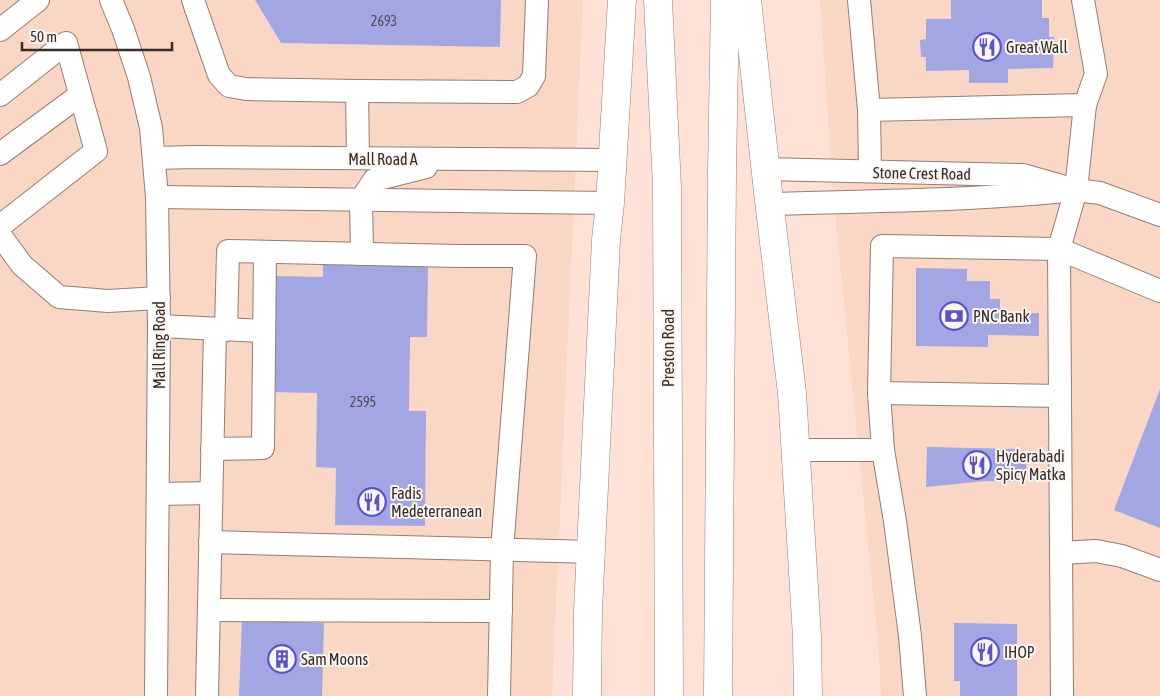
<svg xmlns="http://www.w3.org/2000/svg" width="1160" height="696" font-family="'Asap Condensed',sans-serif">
  <rect width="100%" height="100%" fill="#ffe2d5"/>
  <g fill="#fad6c5">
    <path d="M0,0H583L552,696H0Z"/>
    <path d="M820,0H1160V696H881L879,654L833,194Z"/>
  </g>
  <g fill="#a2a7e4">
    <path d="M255,0H501L500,47L281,43Z"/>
    <path d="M951,0H1042V18H1049V37H1054L1053,68L1008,69V83H969V70L926,71V57H921L920,40L926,39V19H951Z"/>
    <path d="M323,264L428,265L427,337H410L409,411H426L425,526L335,525L336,468L316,467L317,393L270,392L271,276L323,277Z"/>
    <path d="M916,268L967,269V281H990V299H1000V313H1039V336L988,335V347L916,346Z"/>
    <path d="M1160,389V528L1114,510Z"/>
    <path d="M927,447L1018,449V453H1027L1026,476H1017V482L985,481L926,487Z"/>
    <path d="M242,620L324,623L322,696H239Z"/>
    <path d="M954,623L1017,624V696H960V681H954Z"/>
  </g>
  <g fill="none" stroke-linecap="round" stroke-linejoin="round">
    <defs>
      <g id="minor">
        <path d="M111,0L123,29L139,77L151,128L157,197L159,326L156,696"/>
        <path d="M193,0L219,75L229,86L246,89L357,91L358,158"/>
        <path d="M859,0L869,110L870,171"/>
        <path d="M0,30L38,0"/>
        <path d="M357,91L517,92L528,86L534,76L537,0"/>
        <path d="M0,95L66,43L96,151L0,226"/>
        <path d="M869,110L1085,105"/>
        <path d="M0,154L80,95"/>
        <path d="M155,158L195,157L612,160"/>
        <path d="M765,169L1023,175L1076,190L1100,193L1160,215"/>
        <path d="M157,197L610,203"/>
        <path d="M770,204C868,201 967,201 1065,191"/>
        <path d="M0,235L22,265L59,297L108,301L159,298"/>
        <path d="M362,254L361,200L374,180L426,167"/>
        <path d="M159,326L264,331"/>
        <path d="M226,330L228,251L459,256H525L502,550L499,696"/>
        <path d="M879,393L1060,396"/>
        <path d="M212,449L263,448L265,252"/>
        <path d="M795,450H883"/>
        <path d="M158,494L211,493"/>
        <path d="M210,542L592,552"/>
        <path d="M1061,553L1096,551L1122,556L1160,570"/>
        <path d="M209,610L501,611"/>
        <path d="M207,696L215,330"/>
        <path d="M915,696L910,636L895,521L883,450L879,393L882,246L1059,249L1160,291"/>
        <path d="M1062,696L1059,249L1076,190L1085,105L1096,74L1083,0"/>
      </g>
      <g id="major">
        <path d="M658,0L667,187L669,696"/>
        <path d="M747,0L768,192L792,393L807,637L808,696"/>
        <path d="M587,696L588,610L606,240L610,203L622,0"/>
        <path d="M718,696L722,172L725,0"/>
      </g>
    </defs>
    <use href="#minor" stroke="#967d70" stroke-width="24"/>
    <use href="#major" stroke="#967d70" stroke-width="29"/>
    <use href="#minor" stroke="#fff" stroke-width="22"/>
    <use href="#major" stroke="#fff" stroke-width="28"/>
  </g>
  <defs>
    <symbol id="restaurant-ring" viewBox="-11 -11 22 22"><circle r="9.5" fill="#fbf5f2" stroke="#5a54cc" stroke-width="1.5"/><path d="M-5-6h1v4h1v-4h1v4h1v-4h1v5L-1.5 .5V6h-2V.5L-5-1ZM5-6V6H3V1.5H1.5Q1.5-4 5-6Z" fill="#5a54cc"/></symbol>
    <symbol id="bank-ring" viewBox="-11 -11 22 22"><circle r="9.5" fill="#fbf5f2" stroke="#5a54cc" stroke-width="1.5"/><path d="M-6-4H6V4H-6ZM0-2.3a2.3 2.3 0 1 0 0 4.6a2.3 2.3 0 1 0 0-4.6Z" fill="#5a54cc"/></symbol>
    <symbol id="building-ring" viewBox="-11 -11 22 22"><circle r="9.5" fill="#fbf5f2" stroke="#5a54cc" stroke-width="1.5"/><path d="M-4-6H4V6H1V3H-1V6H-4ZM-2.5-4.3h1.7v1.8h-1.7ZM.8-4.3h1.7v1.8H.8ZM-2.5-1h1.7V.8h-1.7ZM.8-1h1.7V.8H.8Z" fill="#5a54cc"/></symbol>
  </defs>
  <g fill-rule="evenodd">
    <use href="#restaurant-ring" x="971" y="31" width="32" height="32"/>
    <use href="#bank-ring" x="938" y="300" width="32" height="32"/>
    <use href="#restaurant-ring" x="961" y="449" width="32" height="32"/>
    <use href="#restaurant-ring" x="356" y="486" width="32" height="32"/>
    <use href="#restaurant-ring" x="969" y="636" width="32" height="32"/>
    <use href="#building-ring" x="266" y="643" width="32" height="32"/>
  </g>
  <g text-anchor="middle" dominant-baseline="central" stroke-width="4" stroke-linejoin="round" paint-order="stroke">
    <g font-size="14" fill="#524b56">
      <text x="384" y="21">2693</text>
      <text x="363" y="402">2595</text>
    </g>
    <g font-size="16" fill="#372c27" stroke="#fbf5f2" text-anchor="start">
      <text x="1006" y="47">Great Wall</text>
      <text x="973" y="316">PNC Bank</text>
      <text x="996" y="456">Hyderabadi<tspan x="996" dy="18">Spicy Matka</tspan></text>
      <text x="391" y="493">Fadis<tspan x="391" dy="18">Medeterranean</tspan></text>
      <text x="1004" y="652">IHOP</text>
      <text x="301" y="659">Sam Moons</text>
    </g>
    <g font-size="16" fill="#372c27" stroke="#fbf5f2">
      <text x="383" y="159">Mall Road A</text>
      <text transform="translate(922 173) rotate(1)">Stone Crest Road</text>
      <text transform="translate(159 345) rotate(-90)">Mall Ring Road</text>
      <text transform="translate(668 348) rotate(-90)">Preston Road</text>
    </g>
  </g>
  <path d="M22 42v8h150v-8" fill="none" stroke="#372c27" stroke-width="2.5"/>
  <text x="30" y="42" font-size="15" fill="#372c27" stroke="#fbf5f2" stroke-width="4" paint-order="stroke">50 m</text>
</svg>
